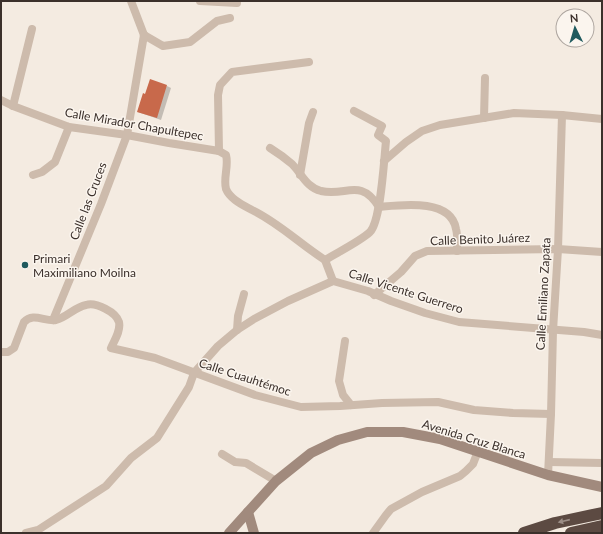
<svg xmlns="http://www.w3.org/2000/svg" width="603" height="534" font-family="Lato,sans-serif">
  <rect width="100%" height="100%" fill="#f4ebe1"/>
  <path fill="#0003" d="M167,86L171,88L161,120L138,112L146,95Z"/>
  <path fill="#c8694b" d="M150,79L167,85L157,118L137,112L143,93L145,94Z"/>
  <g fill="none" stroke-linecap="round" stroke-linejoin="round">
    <g stroke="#cdbbac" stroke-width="8">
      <path d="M131,1L144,35"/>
      <path d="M200,1L237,3"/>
      <path d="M144,35L163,46L190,42L217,21L230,18"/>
      <path d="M1,100L13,106L69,127L127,135L169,143L219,151L226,155C229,166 223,178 226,189C230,199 243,205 252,210C279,223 300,244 325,260"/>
      <path d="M13,106L32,29"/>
      <path d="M484,118L485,78"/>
      <path d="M270,148C278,153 285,158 292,164C302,174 306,187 321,191C346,197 360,177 379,207"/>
      <path d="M219,151L218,95L220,85L232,72L309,62"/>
      <path d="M384,161L406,142L422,131L440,125L514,113L562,115L602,119"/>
      <path d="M33,175L42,172L55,162L69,127"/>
      <path d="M300,175L309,123L313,112"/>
      <path d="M379,207C401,205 451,198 456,229C458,236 457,244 457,251"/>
      <path d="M333,281L325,260C338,252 359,242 370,232C381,221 384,159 386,141L378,135L382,126L354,111"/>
      <path d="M374,295L401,272L415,256L427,251L558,249L602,252"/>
      <path d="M53,320L101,204L127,135L144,35"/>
      <path d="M237,330L238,316L244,294"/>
      <path d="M345,341L339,381L343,395L351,405"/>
      <path d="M1,352H8L14,348L24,322C33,312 45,322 56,320C67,317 75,307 86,305C96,302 116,312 119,322C121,331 114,341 111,348L155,358L255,395L301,407L340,406L382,403L438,402L474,410L513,413L551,414"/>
      <path d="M222,454L235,462L246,463L276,481"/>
      <path d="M549,462L602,463"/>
      <path d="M548,475L551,414L553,331L558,249L562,115"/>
      <path d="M26,533L38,530L106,486L131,458L157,438L189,387L194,373L218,346L237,330L254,319L288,301L333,281L368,291L391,301L425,313L459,322L584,332L602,335"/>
      <path d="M373,533L386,515L391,509L422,492L460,476L466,471L473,464L478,451"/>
    </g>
    <g stroke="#a18a7d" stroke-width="10">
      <path d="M248,512L254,533"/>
      <path d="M229,533L276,481L311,453L338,440L367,432H403L440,439L548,475L602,487"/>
    </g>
    <g stroke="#5c4a42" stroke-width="12">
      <path d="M524,533L555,523L602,513"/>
      <path d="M571,533L602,526"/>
    </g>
  </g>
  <defs><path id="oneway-solid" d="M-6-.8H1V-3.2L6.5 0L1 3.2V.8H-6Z"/></defs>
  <use fill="#9c8e87" href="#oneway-solid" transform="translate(564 521) rotate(167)"/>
  <circle fill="#1f5a5e" stroke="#fbf5ee" stroke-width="1.5" cx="25" cy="265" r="4"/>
  <g text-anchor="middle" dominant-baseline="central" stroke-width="3" stroke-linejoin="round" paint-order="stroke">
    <g font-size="12" fill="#3b302b" stroke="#fbf5ee">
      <text transform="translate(134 124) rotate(10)">Calle Mirador Chapultepec</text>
      <text transform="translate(88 201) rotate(-69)">Calle las Cruces</text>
      <text transform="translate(480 239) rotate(-2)">Calle Benito Juárez</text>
      <text transform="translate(406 291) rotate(18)">Calle Vicente Guerrero</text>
      <text transform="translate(543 294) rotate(-87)">Calle Emiliano Zapata</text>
      <text transform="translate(245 377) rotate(18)">Calle Cuauhtémoc</text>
      <text transform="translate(474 439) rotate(17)">Avenida Cruz Blanca</text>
    </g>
    <g font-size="12" fill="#3b302b" stroke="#fbf5ee" text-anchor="start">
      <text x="33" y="258">Primari<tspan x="33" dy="14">Maximiliano Moilna</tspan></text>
    </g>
  </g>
  <rect width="603" height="534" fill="none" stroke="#3b302b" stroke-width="4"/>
  <g transform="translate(575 28) rotate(355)"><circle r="19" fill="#fbf5ee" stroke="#aea6a0"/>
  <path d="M0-3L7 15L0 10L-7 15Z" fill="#1f5a5e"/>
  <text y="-6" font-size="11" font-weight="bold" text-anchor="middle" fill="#3b302b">N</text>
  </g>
</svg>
